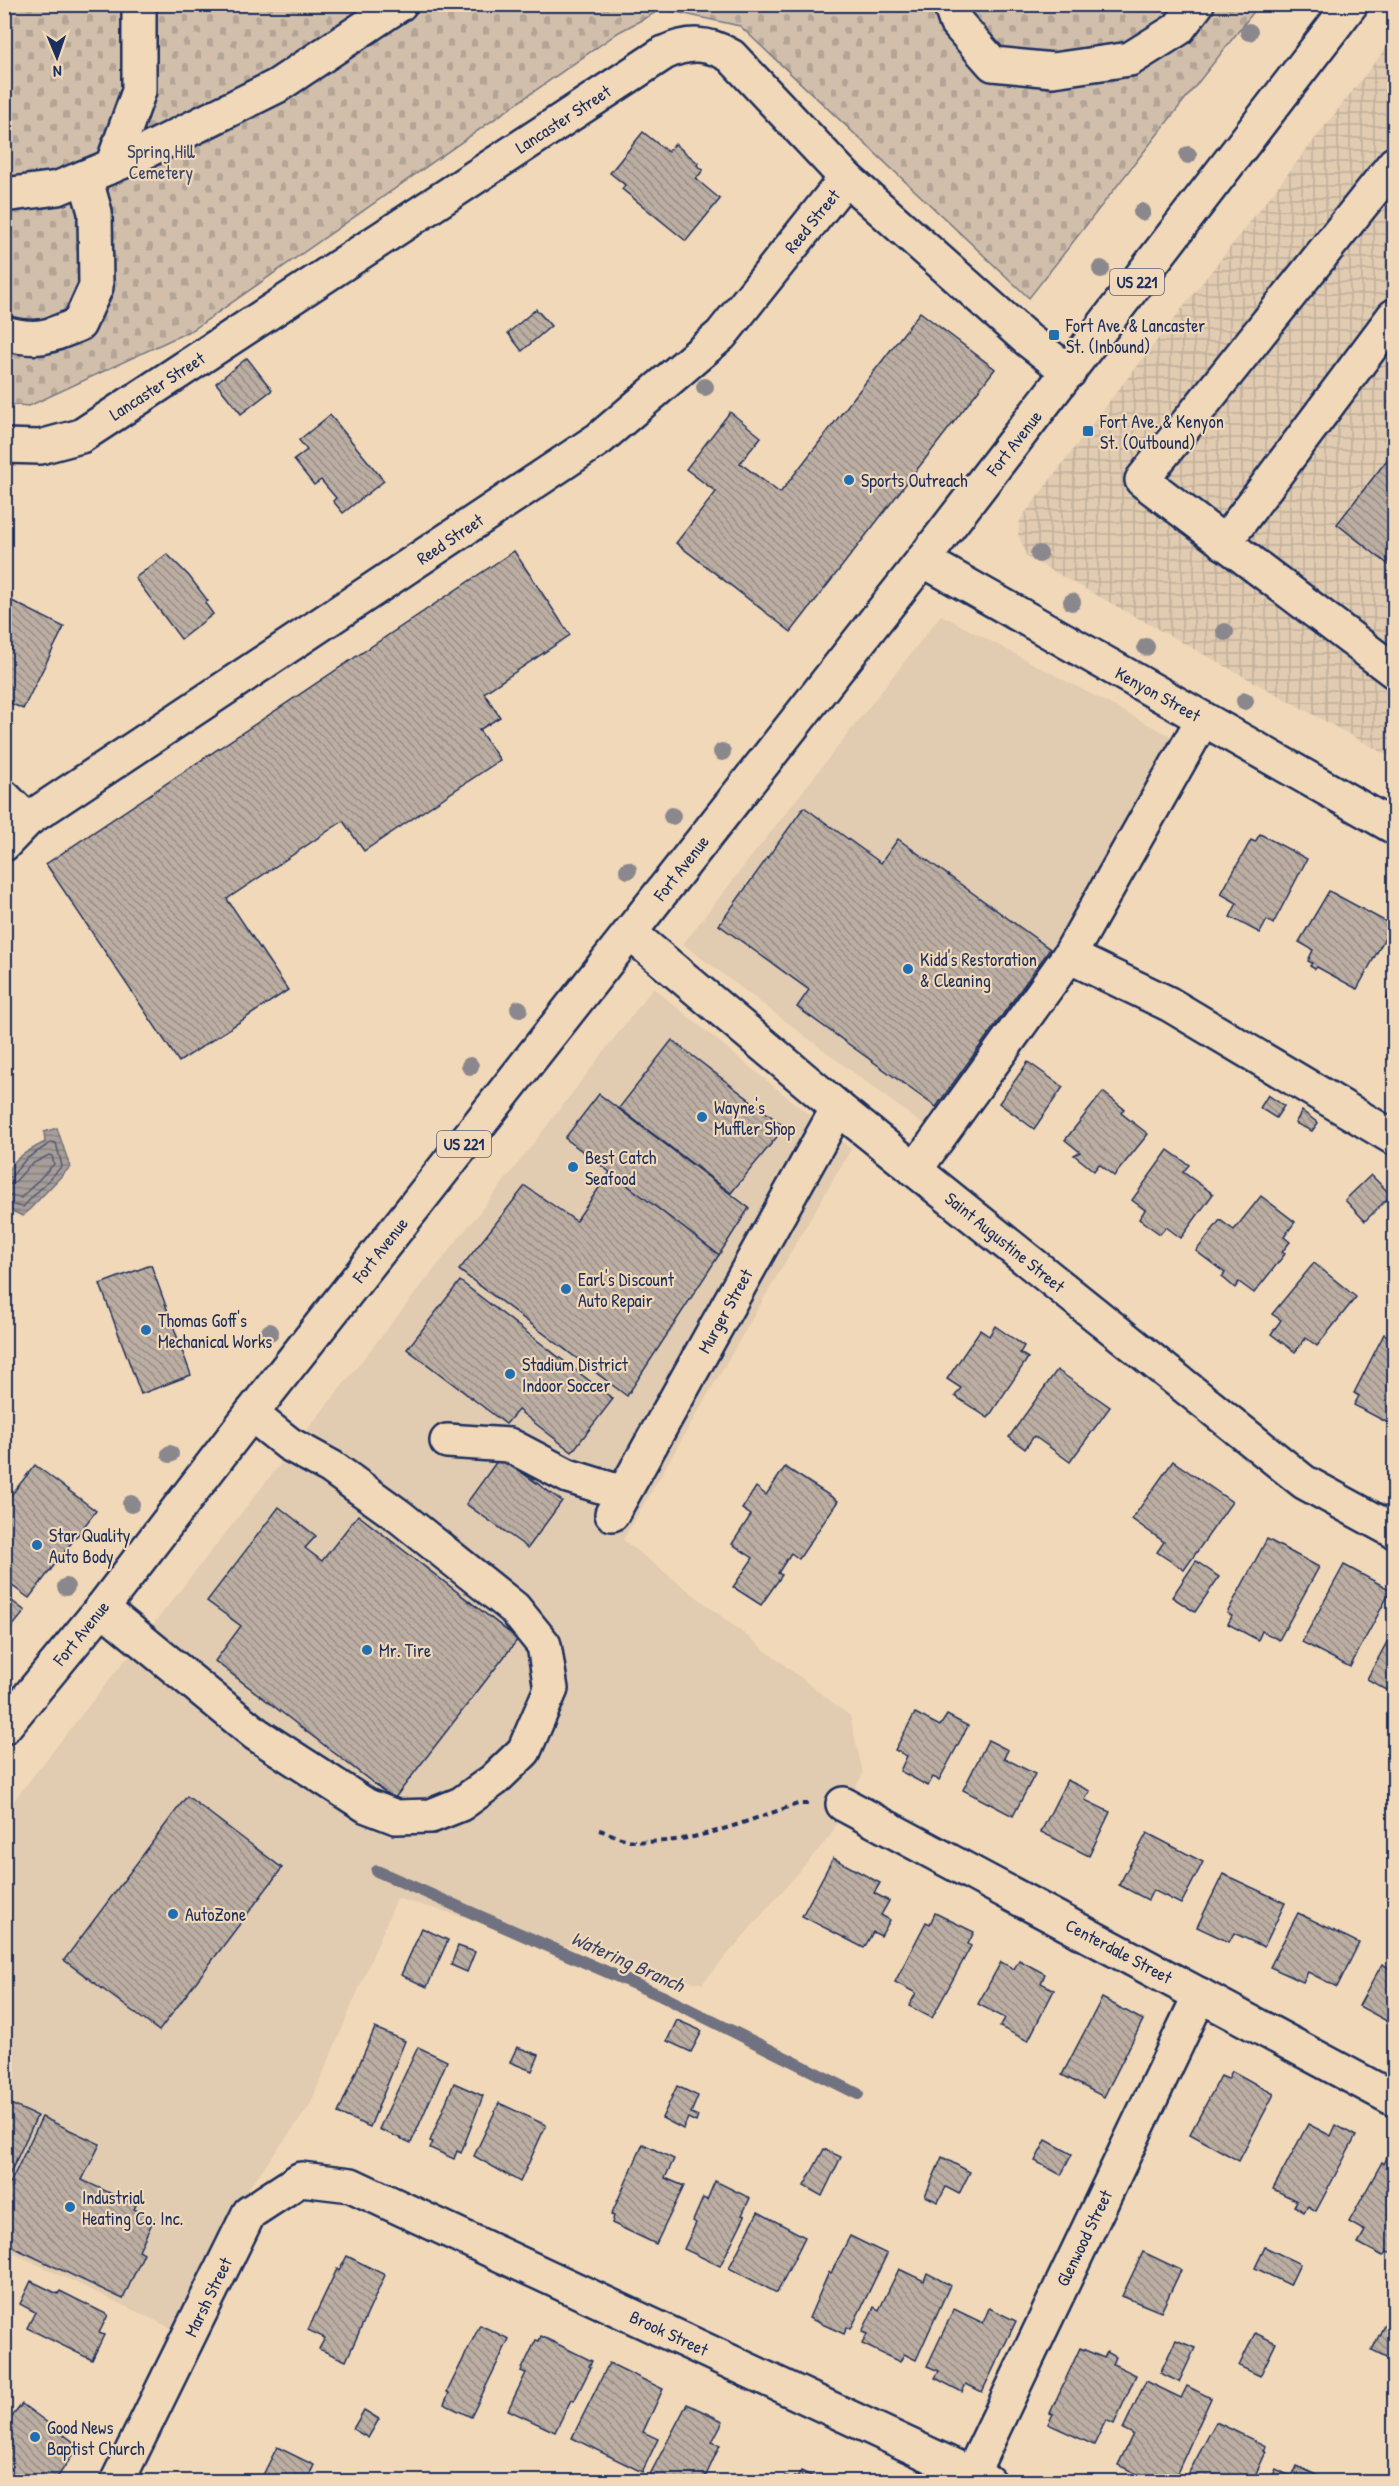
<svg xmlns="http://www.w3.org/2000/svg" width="1399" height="2486" font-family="'Patrick Hand',sans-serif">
  <defs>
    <pattern id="industrial-grid" width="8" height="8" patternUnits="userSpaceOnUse" patternTransform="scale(1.5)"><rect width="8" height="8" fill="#e1cbb1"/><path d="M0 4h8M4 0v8" fill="none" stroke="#c0af9b"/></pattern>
    <pattern id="cemetery-stones" width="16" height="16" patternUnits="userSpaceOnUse" patternTransform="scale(1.5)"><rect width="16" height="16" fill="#d1bfab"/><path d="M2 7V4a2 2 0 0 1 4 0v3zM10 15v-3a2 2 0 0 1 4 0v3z" fill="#b3a496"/></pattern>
    <pattern id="water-rules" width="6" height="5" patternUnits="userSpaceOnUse" patternTransform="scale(1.5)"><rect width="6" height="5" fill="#a89e99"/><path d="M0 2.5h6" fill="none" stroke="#888180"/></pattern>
    <pattern id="building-back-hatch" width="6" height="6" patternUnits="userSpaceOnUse" patternTransform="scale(1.5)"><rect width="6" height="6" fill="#bcaea2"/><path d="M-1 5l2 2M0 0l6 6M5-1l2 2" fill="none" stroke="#988e87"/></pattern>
  </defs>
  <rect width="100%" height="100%" fill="#f1d8b8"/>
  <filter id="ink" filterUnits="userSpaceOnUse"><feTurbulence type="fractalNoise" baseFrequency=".0167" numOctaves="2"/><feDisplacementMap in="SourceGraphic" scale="12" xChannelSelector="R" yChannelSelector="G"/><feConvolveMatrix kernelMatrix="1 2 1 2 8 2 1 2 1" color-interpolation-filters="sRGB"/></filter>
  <g filter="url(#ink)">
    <g fill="#e1cbb1">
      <path d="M941,615L1176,739L1058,951L926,1127L683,944Z"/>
      <path d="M653,988L851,1149L623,1540L850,1716L863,1773L830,1836L702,1984L397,1898L309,2107L235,2206L173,2329L5,2249L4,1813L509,1175Z"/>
    </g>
    <path fill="url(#industrial-grid)" d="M1394,38V759L1027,557L1018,534L1020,520L1112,398Z"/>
    <path fill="url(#cemetery-stones)" stroke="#767784" stroke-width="1.5" d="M4,5H1259L1029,298L740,26L662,9L619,32L194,329L29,406L5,404Z"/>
    <path fill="url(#water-rules)" stroke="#707281" stroke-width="1.5" d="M57,1128L70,1167L23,1216L5,1208C4,1166 7,1162 45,1142L44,1132Z"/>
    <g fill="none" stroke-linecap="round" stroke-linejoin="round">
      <g stroke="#535b76" stroke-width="1.5">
        <path d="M4,1178L11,1177L26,1159L52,1142L56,1143L62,1166L23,1207L4,1203"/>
        <path d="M4,1186L14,1183L30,1165L49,1155L52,1156L54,1164L21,1198L4,1195"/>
      </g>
      <path stroke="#707281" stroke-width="12" d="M377,1871L664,1997L858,2094"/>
    </g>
    <g fill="url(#building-back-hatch)" stroke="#1b2f5e" stroke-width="1.5">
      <path d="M643,132L668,152L675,144L698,163L697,165L703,170L696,179L720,199L686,241L622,189L625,185L610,173Z"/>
      <path d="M536,309L551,326L522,351L508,333Z"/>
      <path d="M920,312L995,369L791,632L676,543L716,492L686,469L730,412L761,437L740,463L780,493Z"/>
      <path d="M247,358L272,390L241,414L216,383Z"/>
      <path d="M330,415L384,481L343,513L333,501L336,498L321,480L314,485L294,460L307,450L299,440Z"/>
      <path d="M1394,451V569L1337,524Z"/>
      <path d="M514,551L570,635L484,693L500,717L479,730L500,760L364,851L343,821L227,899L288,990L179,1062L46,864Z"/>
      <path d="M167,554L189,576L208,601L205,603L213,614L181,639L135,578Z"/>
      <path d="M4,597L64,627L23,709L4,700Z"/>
      <path d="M804,807L881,863L898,839L1050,949L936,1107L797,1007L809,990L719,925Z"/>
      <path d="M1260,834L1307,859L1273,924L1267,920L1260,933L1230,917L1237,903L1221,894L1251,840L1255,842Z"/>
      <path d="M1329,891L1392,925L1357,989L1317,967L1315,969L1310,966L1312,963L1308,961L1313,950L1299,942Z"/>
      <path d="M1394,981V1002L1387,998Z"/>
      <path d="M672,1040L785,1127L731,1193L619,1108Z"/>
      <path d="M1028,1062L1063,1087L1034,1129L999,1103Z"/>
      <path d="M1103,1092L1124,1109L1121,1113L1148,1134L1114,1176L1099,1164L1094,1171L1074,1155L1080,1152L1065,1140Z"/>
      <path d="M599,1094L749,1208L719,1255L565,1138Z"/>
      <path d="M1268,1095L1284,1106L1276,1118L1260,1108Z"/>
      <path d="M1302,1111L1318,1123L1312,1131L1295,1123Z"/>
      <path d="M1168,1150L1189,1165L1183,1172L1213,1194L1181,1238L1166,1227L1160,1234L1139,1219L1145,1210L1132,1200Z"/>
      <path d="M610,1172L719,1255L627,1396L459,1270L525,1186L576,1221Z"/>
      <path d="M1371,1175L1391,1195L1365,1221L1345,1200Z"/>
      <path d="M1261,1196L1295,1222L1284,1237L1290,1242L1282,1252L1285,1254L1254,1293L1239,1282L1235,1288L1222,1277L1225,1273L1196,1251L1220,1220L1234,1230Z"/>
      <path d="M1314,1263L1356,1297L1317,1346L1306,1338L1295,1352L1271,1334L1281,1320L1272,1314Z"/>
      <path d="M151,1265L191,1375L141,1394L100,1284Z"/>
      <path d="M460,1281L613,1399L572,1452L518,1410L506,1424L407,1349Z"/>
      <path d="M995,1326L1024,1346L1020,1353L1028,1358L988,1418L955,1396L961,1388L947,1379L980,1330L989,1336Z"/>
      <path d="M1384,1334L1394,1340V1414L1388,1423L1354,1405L1359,1396L1354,1393Z"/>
      <path d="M1057,1370L1110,1407L1070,1462L1034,1436L1025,1449L1009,1437Z"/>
      <path d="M500,1457L562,1501L528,1548L466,1504Z"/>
      <path d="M1173,1461L1232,1502L1184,1570L1157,1552L1164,1542L1132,1519Z"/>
      <path d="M35,1465L96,1511L29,1598L4,1580V1504Z"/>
      <path d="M785,1467L838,1501L799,1559L791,1553L778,1573L782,1575L761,1605L733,1587L753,1558L732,1544L751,1515L742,1509L756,1487L766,1495Z"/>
      <path d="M279,1507L316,1536L305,1548L322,1561L358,1515L518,1639L394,1799L215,1661L241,1626L207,1601Z"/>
      <path d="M1267,1539L1319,1567L1279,1640L1262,1631L1258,1640L1228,1624L1232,1616L1227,1613Z"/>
      <path d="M1196,1561L1219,1577L1195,1612L1172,1597Z"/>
      <path d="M1344,1565L1391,1590L1350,1667L1302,1642Z"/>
      <path d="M4,1595L25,1611L4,1637Z"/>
      <path d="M1394,1629V1694L1367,1679Z"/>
      <path d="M915,1713L940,1726L947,1715L968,1726L939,1780L933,1777L928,1786L900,1771L907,1756L895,1750Z"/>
      <path d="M988,1740L1008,1750L1004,1758L1035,1774L1013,1816L963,1790Z"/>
      <path d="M1067,1780L1090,1791L1085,1800L1110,1812L1089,1856L1041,1832Z"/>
      <path d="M187,1796L282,1868L159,2031L64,1960Z"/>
      <path d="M1147,1833L1203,1862L1181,1904L1153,1890L1148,1900L1119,1885Z"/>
      <path d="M833,1858L880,1883L874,1893L889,1901L881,1915L890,1920L881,1936L873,1932L864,1948L802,1916Z"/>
      <path d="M1223,1874L1285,1903L1264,1947L1234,1933L1229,1942L1197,1927Z"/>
      <path d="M935,1913L974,1932L968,1944L971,1946L932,2018L909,2006L916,1993L895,1982L926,1922L930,1924Z"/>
      <path d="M1298,1913L1359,1943L1337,1987L1308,1972L1303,1982L1270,1967Z"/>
      <path d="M422,1928L448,1940L427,1987L401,1975Z"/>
      <path d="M458,1946L475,1952L467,1972L451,1965Z"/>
      <path d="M1019,1960L1045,1974L1041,1983L1054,1990L1028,2041L1000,2027L1005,2018L978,2004L1001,1962L1014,1969Z"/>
      <path d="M1382,1964L1394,1971V2025L1359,2006Z"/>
      <path d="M1102,1998L1143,2020L1104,2097L1062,2075Z"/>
      <path d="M677,2020L702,2031L691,2052L667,2041Z"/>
      <path d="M375,2028L405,2041L370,2127L338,2113Z"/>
      <path d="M418,2047L447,2061L411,2143L379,2129Z"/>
      <path d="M517,2047L539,2055L532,2071L510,2062Z"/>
      <path d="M1232,2071L1274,2094L1239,2161L1190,2134L1221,2076L1228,2079Z"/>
      <path d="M454,2083L483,2096L461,2153L457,2151L454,2159L430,2148L433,2142L430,2141Z"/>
      <path d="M677,2086L698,2096L691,2113L698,2116L696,2122L688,2118L683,2129L662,2118Z"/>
      <path d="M4,2101L37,2116L4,2186Z"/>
      <path d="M499,2103L546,2125L520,2182L474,2156Z"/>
      <path d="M42,2117L100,2144L82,2180L136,2205L134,2209L154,2219L139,2250L144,2253L123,2299L4,2243V2196Z"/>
      <path d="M1308,2124L1331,2136L1336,2125L1356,2136L1316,2211L1308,2206L1304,2212L1294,2206L1297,2201L1273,2189Z"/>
      <path d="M1046,2140L1072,2154L1061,2175L1035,2161Z"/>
      <path d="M643,2144L674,2159L665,2178L684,2186L656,2244L612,2223L614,2216L611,2215Z"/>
      <path d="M824,2149L841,2157L822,2196L804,2186Z"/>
      <path d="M1389,2153L1394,2156V2254L1386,2252L1383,2256L1358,2243L1365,2231L1349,2222L1382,2162L1384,2164Z"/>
      <path d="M942,2157L970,2172L959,2194L946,2187L938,2202L925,2196Z"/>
      <path d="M715,2181L750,2198L742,2215L745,2216L720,2266L684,2249L696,2223L693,2221L703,2198L707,2200Z"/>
      <path d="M758,2212L805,2237L777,2293L729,2268Z"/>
      <path d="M850,2236L887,2254L851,2329L847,2327L844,2334L809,2318L829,2272L831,2273Z"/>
      <path d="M1265,2247L1300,2264L1290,2285L1255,2268Z"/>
      <path d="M1143,2252L1181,2270L1161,2312L1122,2296Z"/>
      <path d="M347,2256L385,2275L346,2361L319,2349L325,2338L308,2330L337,2269L339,2271Z"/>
      <path d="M899,2269L924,2281L927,2273L950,2285L916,2360L904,2354L900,2362L862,2344L867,2334L862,2332L874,2307L879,2310Z"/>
      <path d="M31,2281L58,2294L60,2291L108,2315L99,2333L104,2335L92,2360L27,2328L35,2312L20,2304Z"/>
      <path d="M989,2308L1016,2321L982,2392L966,2384L962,2392L935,2378L939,2371L927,2366L954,2309L983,2323Z"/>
      <path d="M1389,2315L1394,2318V2354L1392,2360L1372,2350Z"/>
      <path d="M480,2325L509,2339L471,2417L444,2404L449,2393L447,2392Z"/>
      <path d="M1255,2333L1276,2343L1260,2376L1239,2366Z"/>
      <path d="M541,2336L592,2361L589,2366L591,2367L574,2401L571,2400L555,2432L508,2410L526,2373L521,2371L536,2340L539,2341Z"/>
      <path d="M1176,2340L1195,2348L1179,2382L1160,2373Z"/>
      <path d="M1080,2348L1104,2358L1107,2352L1116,2357L1113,2364L1136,2375L1114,2424L1106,2420L1094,2445L1048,2424L1053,2414L1050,2413Z"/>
      <path d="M609,2363L663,2389L643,2432L658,2439L642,2472L572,2438Z"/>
      <path d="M1146,2381L1181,2398L1187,2386L1211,2398L1173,2482H1154L1118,2465L1133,2434L1123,2429Z"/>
      <path d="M22,2404L79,2446L54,2482H4V2427Z"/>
      <path d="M687,2404L723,2421L712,2442L720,2445L703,2482H646Z"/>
      <path d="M364,2410L379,2419L368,2438L353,2429Z"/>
      <path d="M1216,2422L1266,2446L1264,2451L1266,2452L1252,2482H1189L1186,2478Z"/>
      <path d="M277,2447L314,2465L306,2482L260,2481Z"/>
      <path d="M1297,2466L1327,2480L1326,2482H1270L1276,2469L1292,2477Z"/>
      <path d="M801,2471L824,2482H782L785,2476L793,2480L794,2477L797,2478Z"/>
    </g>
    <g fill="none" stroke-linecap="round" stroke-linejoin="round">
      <defs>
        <g id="minor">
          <path d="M950,4L956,22L993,64L1053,70L1130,59L1178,29L1197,4"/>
          <path d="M1394,164L1142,480L1394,671"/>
          <path d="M112,166L139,91V4"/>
          <path d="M4,195L58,188L134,157L277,86L400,4"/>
          <path d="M4,333C38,342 48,337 79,324L96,287L95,212L85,177"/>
          <path d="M4,446L40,447L81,436L664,53C688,42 708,42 731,56L846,178L1028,340L1069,372"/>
          <path d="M1224,543L1394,316"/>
          <path d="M923,560L1394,827"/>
          <path d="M4,797L27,820"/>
          <path d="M4,844L27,820L599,439L721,335L846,178"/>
          <path d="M630,933L838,1108L1304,1482L1394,1531"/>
          <path d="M1069,956L1169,1004L1394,1138"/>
          <path d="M915,1170L1069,956L1203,719"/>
          <path d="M447,1441L509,1445L568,1476L623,1493"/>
          <path d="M612,1514L838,1108"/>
          <path d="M102,1608L256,1734L367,1806L396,1817L431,1816L461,1804L494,1780L524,1751L551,1689L544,1645L514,1608L399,1516L331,1467L289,1444L251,1414"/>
          <path d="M843,1804L1394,2099"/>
          <path d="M117,2482L249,2213L301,2179L351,2185L988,2482"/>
          <path d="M968,2482L1200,1995"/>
        </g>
        <path id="major" d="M4,1727L102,1608L251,1414L923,560L1351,4"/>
      </defs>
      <use href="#minor" stroke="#1b2f5e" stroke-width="38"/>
      <use href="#major" stroke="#1b2f5e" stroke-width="38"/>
      <g stroke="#1b2f5e" stroke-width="4" stroke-dasharray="6 4.5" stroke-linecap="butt">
        <path d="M4,1150L8,1154"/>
        <path d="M599,1830C610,1833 623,1840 634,1841C692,1846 744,1821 798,1804H809"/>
      </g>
      <use href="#minor" stroke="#f1d8b8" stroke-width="33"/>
      <use href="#major" stroke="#f1d8b8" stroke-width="33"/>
    </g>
    <g fill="#8a878d">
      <circle cx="1249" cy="32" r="9"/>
      <circle cx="1188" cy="155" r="9"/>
      <circle cx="1142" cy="212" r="9"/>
      <circle cx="1101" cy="269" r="9"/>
      <circle cx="705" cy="387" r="9"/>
      <circle cx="1039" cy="554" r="9"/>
      <circle cx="1072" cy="602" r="9"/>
      <circle cx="1225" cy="632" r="9"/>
      <circle cx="1146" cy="647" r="9"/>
      <circle cx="1245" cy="701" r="9"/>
      <circle cx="722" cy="752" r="9"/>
      <circle cx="672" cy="816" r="9"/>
      <circle cx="628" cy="870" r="9"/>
      <circle cx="519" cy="1009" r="9"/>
      <circle cx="470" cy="1066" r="9"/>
      <circle cx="270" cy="1332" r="9"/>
      <circle cx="170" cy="1454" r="9"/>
      <circle cx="131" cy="1504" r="9"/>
      <circle cx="66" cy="1587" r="9"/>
    </g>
  </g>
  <g fill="#1f6fb2" stroke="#f1d8b8" stroke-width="2">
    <rect x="1048" y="329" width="12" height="12" rx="3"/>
    <rect x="1082" y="425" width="12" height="12" rx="3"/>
    <circle cx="849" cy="480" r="6"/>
    <circle cx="908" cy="969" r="6"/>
    <circle cx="702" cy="1117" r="6"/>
    <circle cx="573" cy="1167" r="6"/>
    <circle cx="566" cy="1289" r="6"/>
    <circle cx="146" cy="1330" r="6"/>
    <circle cx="510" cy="1374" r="6"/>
    <circle cx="37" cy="1545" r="6"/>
    <circle cx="367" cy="1650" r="6"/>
    <circle cx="173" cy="1914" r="6"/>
    <circle cx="70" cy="2207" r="6"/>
    <circle cx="35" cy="2437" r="6"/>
  </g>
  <g text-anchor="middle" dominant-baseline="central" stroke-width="4.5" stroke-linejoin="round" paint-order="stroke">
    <g fill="#f1d8b8" stroke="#5b6279" stroke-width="1.5">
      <rect x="1110" y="269" width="54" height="26" rx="4.5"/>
      <rect x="437" y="1131" width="54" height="26" rx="4.5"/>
    </g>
    <g font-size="16" font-weight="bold" fill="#1b2f5e">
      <text x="1137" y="282">US 221</text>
      <text x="464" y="1144">US 221</text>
    </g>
    <g font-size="18" fill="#1b2f5e" stroke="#f1d8b8">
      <text transform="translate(563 119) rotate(-33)">Lancaster Street</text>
      <text transform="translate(812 221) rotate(-51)">Reed Street</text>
      <text transform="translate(157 386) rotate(-33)">Lancaster Street</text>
      <text transform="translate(1014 443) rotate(-52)">Fort Avenue</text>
      <text transform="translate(450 539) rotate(-34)">Reed Street</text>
      <text transform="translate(1158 694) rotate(29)">Kenyon Street</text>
      <text transform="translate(681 868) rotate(-52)">Fort Avenue</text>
      <text transform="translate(1005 1242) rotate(39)">Saint Augustine Street</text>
      <text transform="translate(380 1250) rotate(-52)">Fort Avenue</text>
      <text transform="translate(725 1311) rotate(-61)">Murger Street</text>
      <text transform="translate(81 1633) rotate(-51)">Fort Avenue</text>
      <text transform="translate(1119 1951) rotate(28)">Centerdale Street</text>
      <text transform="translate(1084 2238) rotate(-64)">Glenwood Street</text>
      <text transform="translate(208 2297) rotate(-64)">Marsh Street</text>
      <text transform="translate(669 2333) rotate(25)">Brook Street</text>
    </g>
    <g font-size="18" fill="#36456a" stroke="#f1d8b8">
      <text x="161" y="151">Spring Hill<tspan x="161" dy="21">Cemetery</tspan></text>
    </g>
    <g font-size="18" fill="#1b2f5e" stroke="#f1d8b8" text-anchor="start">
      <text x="1066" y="325">Fort Ave. &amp; Lancaster<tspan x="1066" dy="21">St. (Inbound)</tspan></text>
      <text x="1100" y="421">Fort Ave. &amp; Kenyon<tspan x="1100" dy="21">St. (Outbound)</tspan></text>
      <text x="861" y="480">Sports Outreach</text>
      <text x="920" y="959">Kidd's Restoration<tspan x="920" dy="21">&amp; Cleaning</tspan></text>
      <text x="714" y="1107">Wayne's<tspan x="714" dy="21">Muffler Shop</tspan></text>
      <text x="585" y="1157">Best Catch<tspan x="585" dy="21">Seafood</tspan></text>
      <text x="578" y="1279">Earl's Discount<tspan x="578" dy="21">Auto Repair</tspan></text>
      <text x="158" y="1320">Thomas Goff's<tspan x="158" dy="21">Mechanical Works</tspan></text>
      <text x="522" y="1364">Stadium District<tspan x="522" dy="21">Indoor Soccer</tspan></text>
      <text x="49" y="1535">Star Quality<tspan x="49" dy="21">Auto Body</tspan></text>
      <text x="379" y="1650">Mr. Tire</text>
      <text x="185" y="1914">AutoZone</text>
      <text x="82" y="2197">Industrial<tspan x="82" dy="21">Heating Co. Inc.</tspan></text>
      <text x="47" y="2427">Good News<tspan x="47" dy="21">Baptist Church</tspan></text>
    </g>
    <g font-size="20" font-style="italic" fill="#37456a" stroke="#f1d8b8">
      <text transform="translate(628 1961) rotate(24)">Watering Branch</text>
    </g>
  </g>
  <rect width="1399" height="2486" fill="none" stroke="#f1d8b8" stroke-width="24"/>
  <rect x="12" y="12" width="1375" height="2462" fill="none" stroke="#1b2f5e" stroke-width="2" filter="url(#ink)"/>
  <g transform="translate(57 57) rotate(178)" stroke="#f1d8b8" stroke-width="4.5" paint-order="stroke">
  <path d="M0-4.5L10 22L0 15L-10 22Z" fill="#1b2f5e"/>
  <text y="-9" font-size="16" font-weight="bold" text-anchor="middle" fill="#1b2f5e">N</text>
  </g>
</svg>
